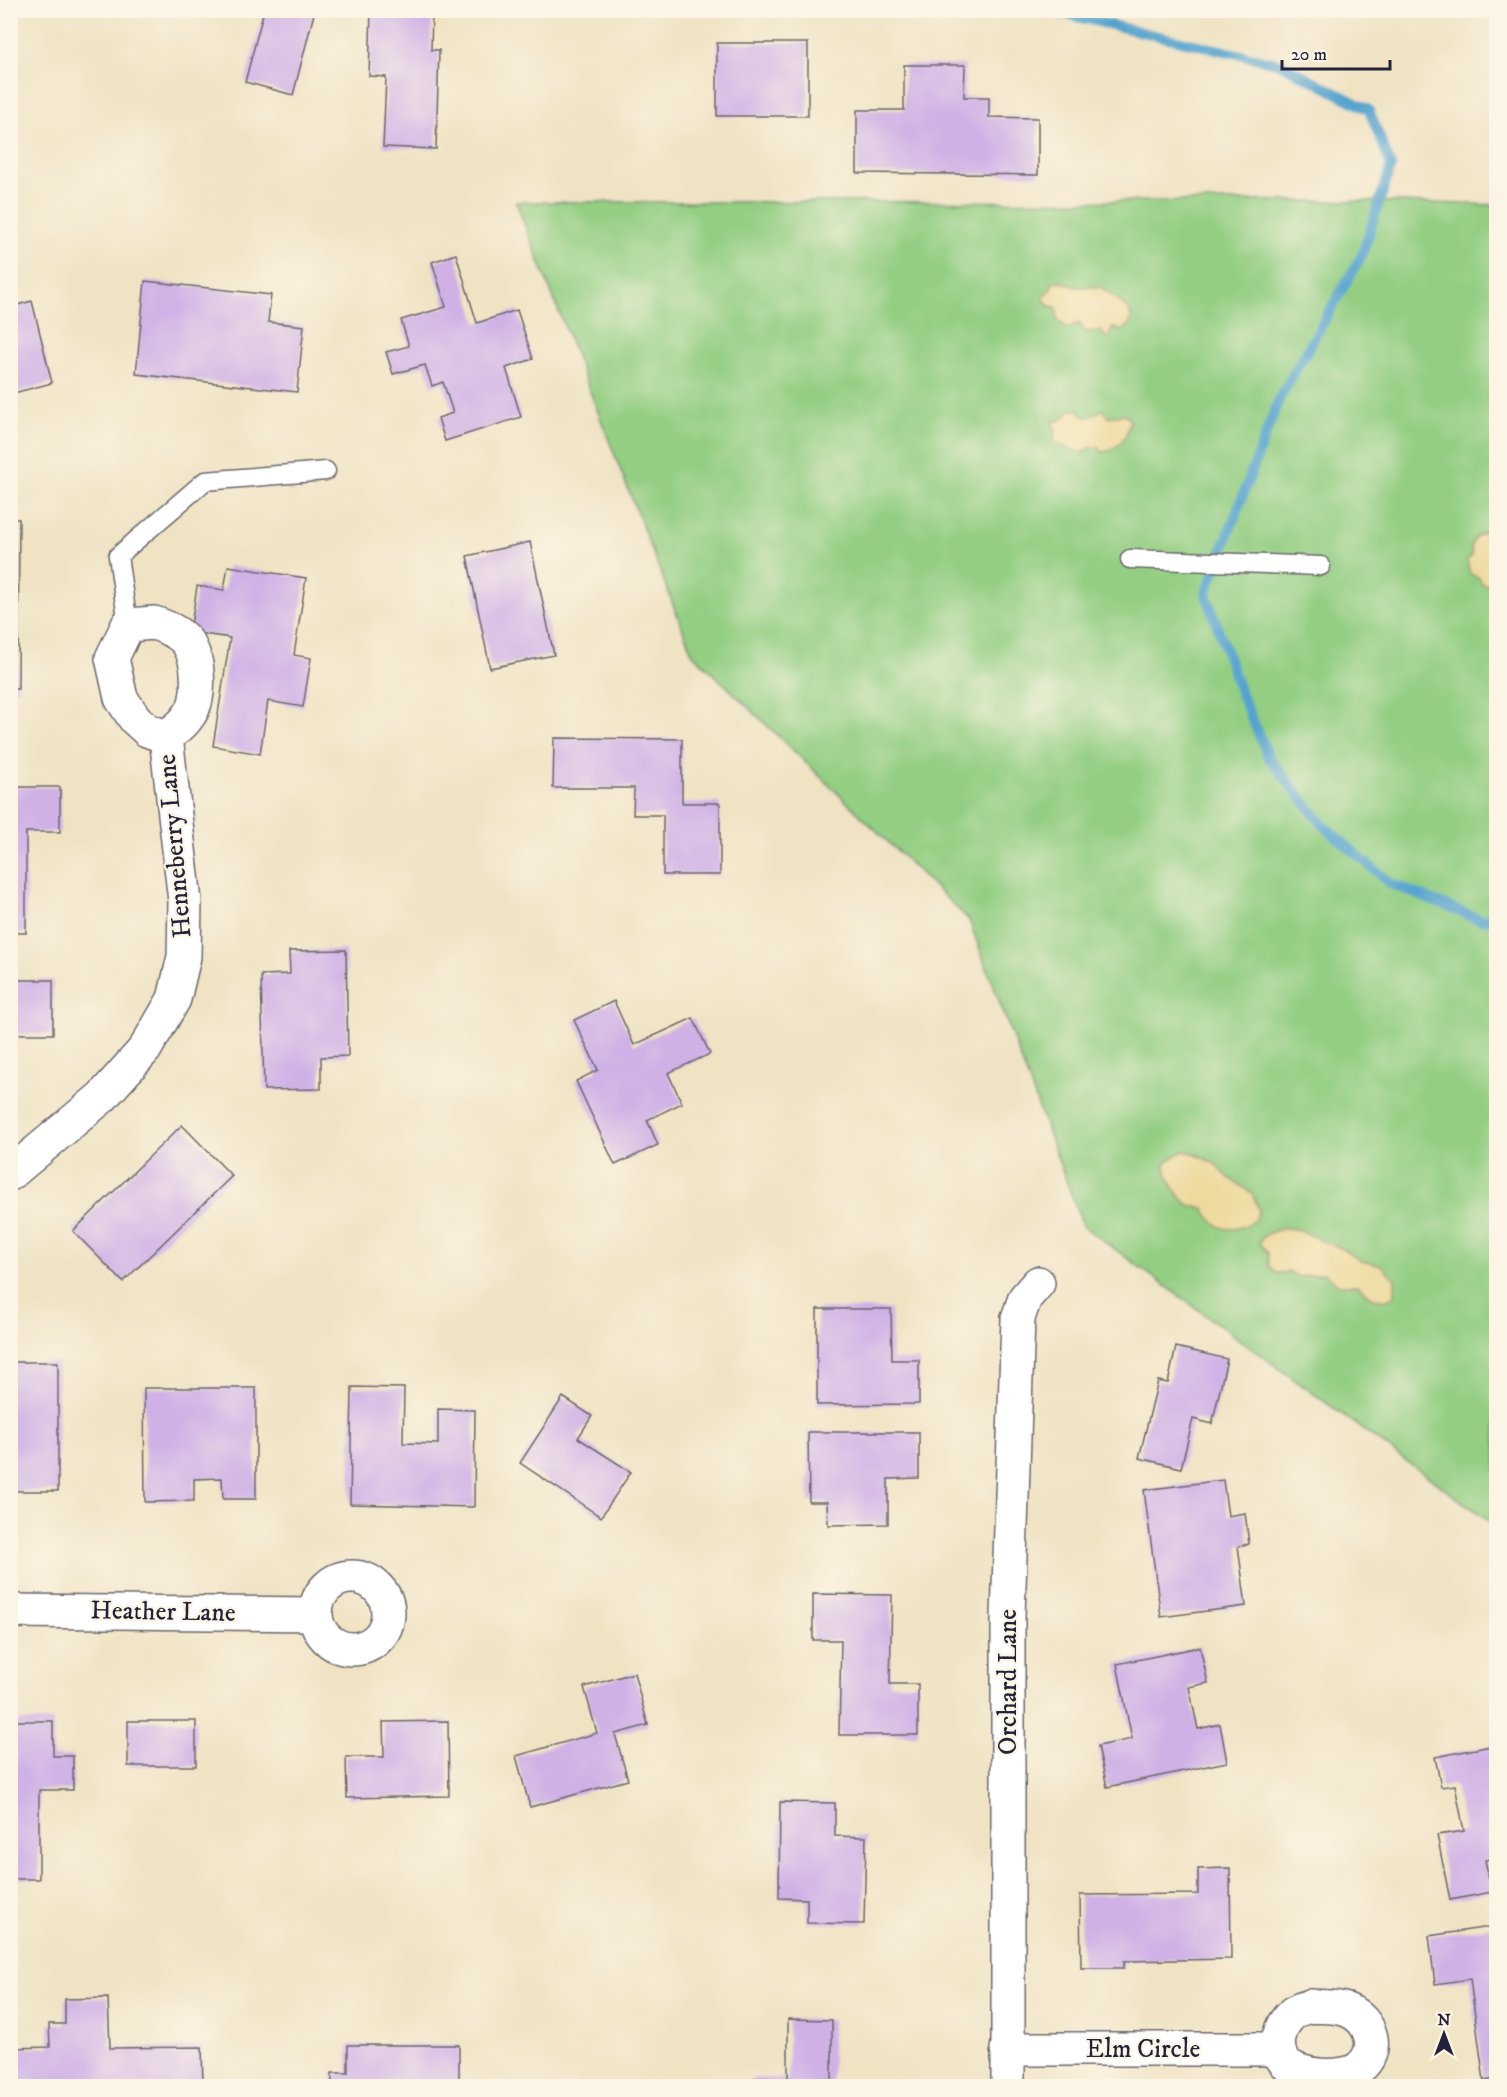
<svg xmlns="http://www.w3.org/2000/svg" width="1507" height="2097" font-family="'IM FELL DW Pica',serif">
  <rect width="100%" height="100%" fill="#fcf5e5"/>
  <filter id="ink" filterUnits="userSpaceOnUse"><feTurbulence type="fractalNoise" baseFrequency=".0167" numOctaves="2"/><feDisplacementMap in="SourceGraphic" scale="12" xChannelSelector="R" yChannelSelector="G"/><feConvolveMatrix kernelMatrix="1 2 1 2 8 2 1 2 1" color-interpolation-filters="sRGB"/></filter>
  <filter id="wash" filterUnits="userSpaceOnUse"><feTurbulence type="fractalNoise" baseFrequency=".008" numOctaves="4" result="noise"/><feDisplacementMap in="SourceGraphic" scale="24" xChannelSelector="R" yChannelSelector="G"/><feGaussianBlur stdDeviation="1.35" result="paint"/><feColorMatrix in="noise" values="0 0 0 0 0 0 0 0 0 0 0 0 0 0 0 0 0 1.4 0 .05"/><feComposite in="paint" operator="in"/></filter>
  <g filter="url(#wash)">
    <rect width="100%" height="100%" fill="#f0e3c4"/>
    <path fill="#93ce82" stroke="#5a785e" stroke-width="1.5" d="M1362,201L1496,205V1526L1083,1226L969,920L692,653L516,202Z"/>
    <g fill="#eeda9e" stroke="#887e6c" stroke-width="1.5">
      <path d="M1060,281L1076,287H1101C1106,293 1111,294 1117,299C1122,303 1122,306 1128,308C1133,318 1132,325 1122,331L1113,328L1108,337H1105L1101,331L1085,332L1079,323L1071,327H1066L1058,320L1056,307L1049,306L1044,300V295L1051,289L1052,283Z"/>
      <path d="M1071,410H1079C1088,426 1093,412 1103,410L1109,417L1125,414L1130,421C1127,438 1119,448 1103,452L1099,448L1091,447L1082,453C1073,451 1066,447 1057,444L1054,440L1056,430L1052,425L1055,420L1059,421Z"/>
      <path d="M1484,532L1488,535L1496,536V585L1482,584L1479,577L1470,574L1467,560L1472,555L1471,545L1476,536Z"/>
      <path d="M1183,1151L1194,1153L1215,1164L1229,1178L1252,1193L1259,1210L1255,1220C1233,1235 1215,1231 1204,1208C1199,1208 1193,1207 1189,1205C1179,1198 1164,1175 1165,1163Z"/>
      <path d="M1286,1228L1301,1230L1320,1240L1337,1246L1361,1261L1381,1265L1395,1279V1295L1388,1300L1373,1298L1357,1285H1339L1324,1273L1299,1277L1290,1272L1275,1273L1269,1266L1268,1253L1259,1243C1264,1232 1275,1231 1286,1228Z"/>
    </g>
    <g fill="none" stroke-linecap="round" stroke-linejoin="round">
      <path stroke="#55a3ce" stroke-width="10" d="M1046,10L1281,64L1369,110L1391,166L1362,255L1279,399L1206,594L1241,694L1269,758L1323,825L1391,884L1481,920L1496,918"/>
    </g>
    <g id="blocks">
      <g fill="#cfb1e6">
        <path d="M264,10H315L293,95L245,82Z"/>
        <path d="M371,10H477V14L432,13L431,50H439L436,149L383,147L386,77L369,76Z"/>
        <rect x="717" y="43" width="91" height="73"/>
        <path d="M904,65H965L964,97H989V117L1038,118V175L857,173V110H904Z"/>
        <path d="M456,254L477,323L517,310L533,359L506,368L521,417L445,441L438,418L453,413L443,382L432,386L425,365L393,374L386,352L409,346L401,320L446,307L432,262Z"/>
        <path d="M145,281L271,295L268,322L304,326L297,392L136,374Z"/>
        <path d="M32,301L52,383L10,394V307Z"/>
        <path d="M10,519H19L18,689H10Z"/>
        <path d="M530,542L554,655L490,668L467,556Z"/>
        <path d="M228,566L306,578L294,655L311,658L303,707L268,701L260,754L213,746L230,638L190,632L197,586L224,590Z"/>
        <path d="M554,738L682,739V803H720V875H663V815H633L634,788H553Z"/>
        <path d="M10,787H60V832H26V933H10Z"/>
        <path d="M346,950L348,1056L321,1057V1089L264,1090L261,975L290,974L289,951Z"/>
        <rect x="10" y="980" width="43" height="54"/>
        <path d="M614,1001L634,1045L693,1018L710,1054L668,1073L682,1103L647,1120L658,1145L615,1165L576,1081L598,1070L574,1020Z"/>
        <path d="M182,1125L232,1176L123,1282L73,1231Z"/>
        <path d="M817,1309H891L892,1360H919V1404L817,1405Z"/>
        <path d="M1176,1347L1227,1359L1212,1424L1193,1419L1181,1468L1139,1458L1158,1381L1168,1383Z"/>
        <rect x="10" y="1362" width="48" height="129"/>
        <path d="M352,1387L404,1388L403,1443L438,1444V1409L475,1410L474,1507L350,1504Z"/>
        <path d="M144,1388H256V1499H223L222,1478L194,1479V1501L145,1502Z"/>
        <path d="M563,1397L592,1416L578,1438L631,1472L601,1517L520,1463Z"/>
        <path d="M808,1432H919V1478L888,1479V1524L828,1525L827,1502H809Z"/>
        <path d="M1223,1480L1228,1516L1245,1513L1249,1544L1238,1546L1246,1606L1161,1617L1144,1490Z"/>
        <path d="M813,1594L892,1595L890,1684H918V1735H839L841,1640H813Z"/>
        <path d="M1200,1647L1208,1683L1189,1687L1198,1729L1220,1724L1227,1762L1107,1787L1098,1746L1132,1739L1117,1664Z"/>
        <path d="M634,1673L648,1725L615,1734L628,1780L530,1807L516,1756L597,1733L584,1687Z"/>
        <path d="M10,1721H53V1756H73V1790H39V1879H10Z"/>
        <rect x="128" y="1721" width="68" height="45"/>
        <path d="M448,1721L449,1796L347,1798L346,1757H384L383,1722Z"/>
        <path d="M1496,1745V1858L1485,1860L1492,1892L1450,1900L1437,1835L1464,1831L1455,1785L1441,1787L1435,1757Z"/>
        <path d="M780,1802L835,1803V1836L866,1837L864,1924L807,1923V1899L779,1898Z"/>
        <path d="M1230,1868L1231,1959L1124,1961V1968H1081L1080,1895L1198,1894V1869Z"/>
        <path d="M1496,1926V2079L1484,2081L1470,1979L1435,1984L1429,1936Z"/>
        <path d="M108,1998L110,2048L202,2047L203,2086H10V2048L50,2047L49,2024H65V1999Z"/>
        <path d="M788,2019L832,2020V2086H753V2078L788,2079Z"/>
        <path d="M348,2045H459V2086H332V2073H348Z"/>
      </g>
    </g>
  </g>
  <g filter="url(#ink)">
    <use href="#blocks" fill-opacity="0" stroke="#6a666b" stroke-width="1.5"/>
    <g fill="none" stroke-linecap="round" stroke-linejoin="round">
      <defs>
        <g id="lane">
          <path d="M1130,559L1321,566"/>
          <path d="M128,625L118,556L205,481L326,471"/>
        </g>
        <g id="street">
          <path d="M154,623C166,627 179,632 187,642C200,660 202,701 187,718C182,726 173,731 166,737L147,730L135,719L121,698L112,658L128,625Z"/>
          <path d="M10,1174L102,1097L145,1049L174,999L184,957L185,901L166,737"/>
          <circle cx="352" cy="1613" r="36"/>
          <path d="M10,1611L315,1614"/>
          <path d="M1310,2006C1321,2007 1337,2006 1347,2010C1372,2020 1381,2051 1359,2068C1343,2080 1298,2077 1285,2062C1272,2048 1280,2024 1293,2013C1298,2009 1305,2008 1310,2006Z"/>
          <path d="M1007,2049H1278"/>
          <path d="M1008,2086V1617L1018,1318L1025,1298L1038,1283"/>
        </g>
      </defs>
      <use href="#lane" stroke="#6a666b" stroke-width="21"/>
      <use href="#street" stroke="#6a666b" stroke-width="36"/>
      <use href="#lane" stroke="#fff" stroke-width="18"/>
      <use href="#street" stroke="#fff" stroke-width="33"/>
    </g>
  </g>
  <g text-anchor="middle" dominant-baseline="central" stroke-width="4.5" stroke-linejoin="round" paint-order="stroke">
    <g font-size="26" fill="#22223b" stroke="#fcf5e5">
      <text transform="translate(175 846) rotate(-95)">Henneberry Lane</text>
      <text transform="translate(163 1612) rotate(1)">Heather Lane</text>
      <text transform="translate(1008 1682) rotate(-90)">Orchard Lane</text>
      <text x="1143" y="2049">Elm Circle</text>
    </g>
  </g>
  <rect width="1507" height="2097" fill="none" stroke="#fcf5e5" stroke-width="36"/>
  <g transform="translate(1444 2034)" stroke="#fcf5e5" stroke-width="4.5" paint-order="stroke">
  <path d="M0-4.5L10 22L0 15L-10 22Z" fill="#22223b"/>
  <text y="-9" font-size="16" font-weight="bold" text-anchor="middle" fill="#22223b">N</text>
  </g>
  <path d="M1282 60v9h108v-9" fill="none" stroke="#22223b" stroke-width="3"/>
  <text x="1291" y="60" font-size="18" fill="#22223b" stroke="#fcf5e5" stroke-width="4.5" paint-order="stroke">20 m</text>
</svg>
